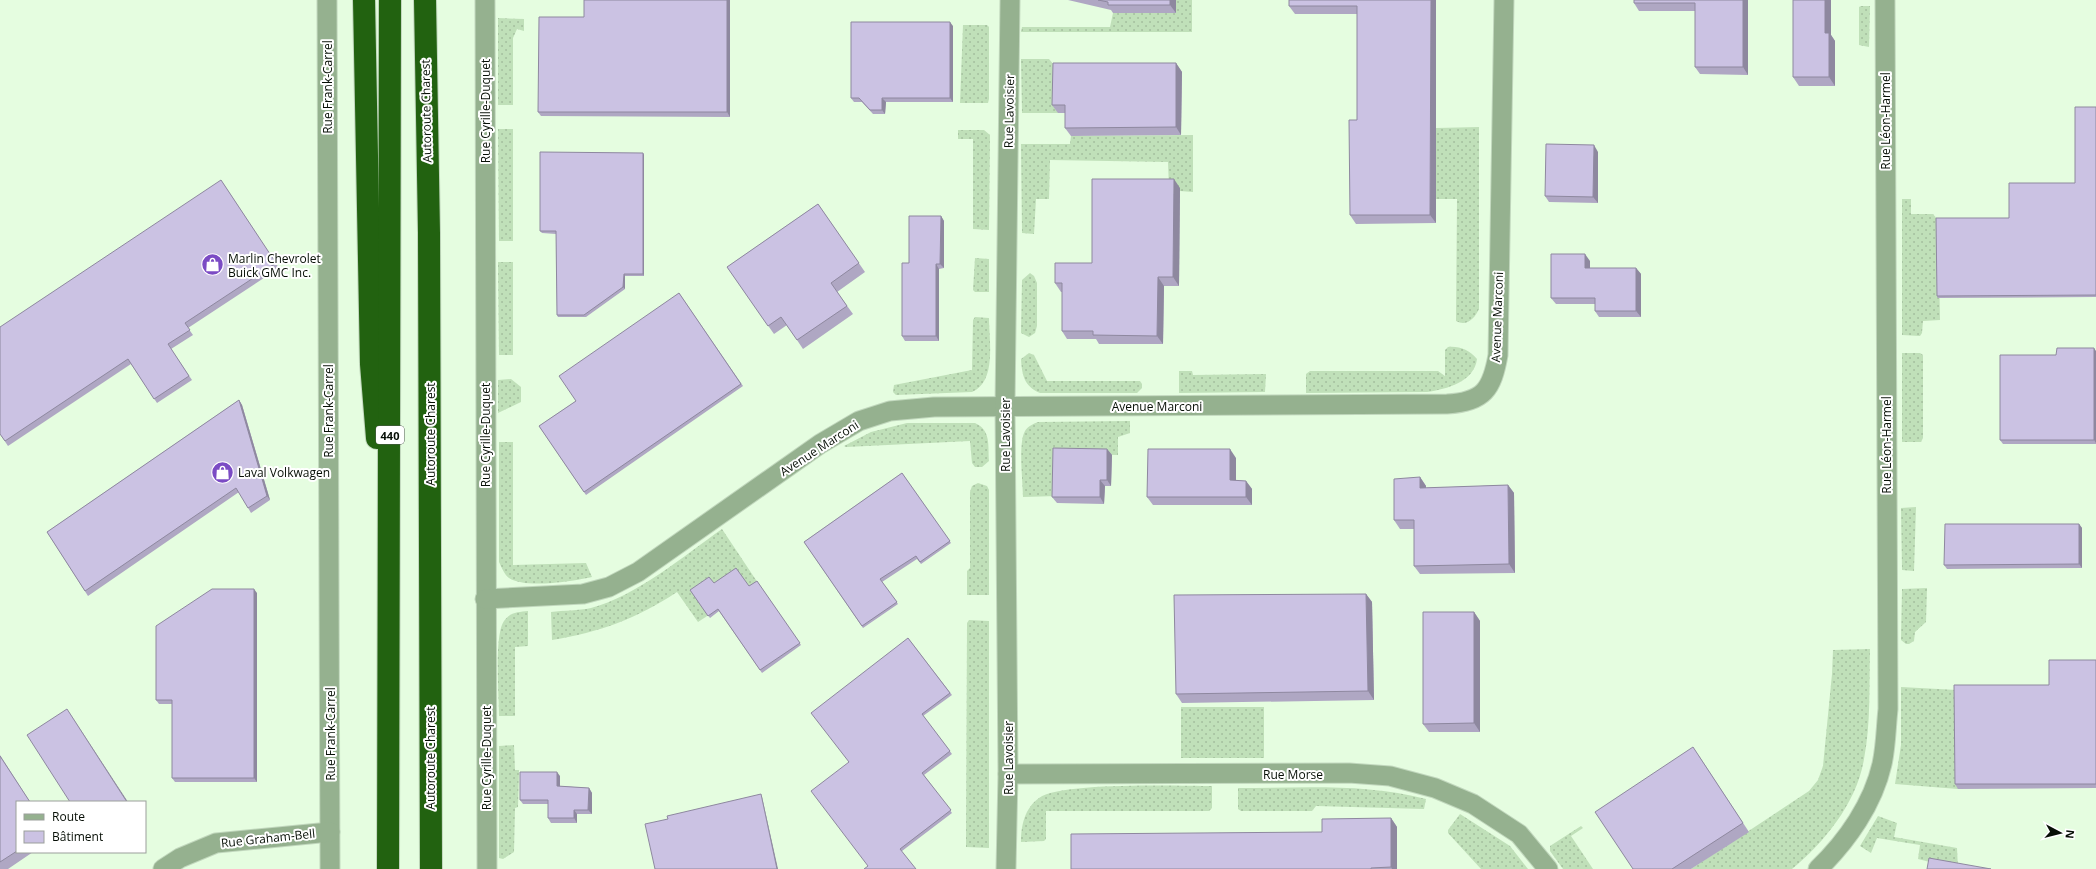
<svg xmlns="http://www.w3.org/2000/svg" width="2096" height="869" font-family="'Open Sans',sans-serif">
  <defs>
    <pattern id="grass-dots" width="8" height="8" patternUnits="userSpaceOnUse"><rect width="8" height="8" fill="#c0e0b9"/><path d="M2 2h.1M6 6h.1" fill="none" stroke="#a4bf9e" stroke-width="1.8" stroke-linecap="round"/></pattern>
  </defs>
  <rect width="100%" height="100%" fill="#e5fde0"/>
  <g fill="url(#grass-dots)">
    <path d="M1176,0H1192V32H1021L1022,27H1110L1113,13H1175Z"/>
    <path d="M1861,6H1870L1869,47L1859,45V7Z"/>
    <path d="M498,18L524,19V31L517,29L513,38V105H498Z"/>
    <path d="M963,25H987L989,27V99L988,103H960Z"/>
    <path d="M1021,59H1049L1059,71L1058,113H1022Z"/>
    <path d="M1479,127V309C1475,318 1467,327 1456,321L1457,199H1436V128Z"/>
    <path d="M498,129H513V241H499Z"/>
    <path d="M958,130H984L990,135L989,230L973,229V139H958Z"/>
    <path d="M1193,135V192L1180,191L1179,188H1169L1168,162L1050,160L1049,199H1036L1034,234L1022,233L1021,144H1070L1071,136Z"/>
    <path d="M1902,199H1911V214H1933L1938,220L1940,320L1923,321L1922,333L1920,336L1902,335Z"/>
    <path d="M975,258L989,259V292H975L973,290Z"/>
    <path d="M498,262H513V355H499Z"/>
    <path d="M1030,273L1034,276L1037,283V326L1035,333L1029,337L1021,333L1022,280Z"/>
    <path d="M975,317L989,318C989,340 997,382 972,392L896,395L893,392L894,385L972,370L973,320Z"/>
    <path d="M1448,347C1460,346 1469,350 1477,359C1474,382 1447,389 1427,392L1306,393V374L1310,371H1438L1445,376V350Z"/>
    <path d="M1029,353L1034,355L1047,381H1140L1142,384V388L1137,393H1040C1024,386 1022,375 1021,359Z"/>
    <path d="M1902,353H1920L1923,355V438L1921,442H1902Z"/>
    <path d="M1179,371H1192L1193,375L1266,374L1265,392L1179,393Z"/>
    <path d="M511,379L521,387V402L498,413V380Z"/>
    <path d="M1130,421V433L1118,437V455L1057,454V496L1023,497C1023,483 1018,442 1025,431C1028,426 1033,424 1038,422Z"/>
    <path d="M907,423H975C991,430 988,445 989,461L982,467H975L972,463L970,441L846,447L844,446L871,432Z"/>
    <path d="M499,442H513V565L586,563L592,577C574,581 525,589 509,578C504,574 502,568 499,562Z"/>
    <path d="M978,483L987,486L989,490V595H967V571L970,568V492L972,486Z"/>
    <path d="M1916,507L1914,571L1902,570L1901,508Z"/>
    <path d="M722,529L758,583L750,588L698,622L677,592C636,619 600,632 552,640L551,612C564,610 578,611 591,608C635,597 685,555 722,529Z"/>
    <path d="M1927,588L1926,622L1915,632L1914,641L1909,644H1906L1901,640L1902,589Z"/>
    <path d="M528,611V646L515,647V716H499C499,696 494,635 504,621C510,612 519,612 528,611Z"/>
    <path d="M969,620L989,621V848L966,847L967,623Z"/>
    <path d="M1870,649C1869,686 1871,723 1864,759C1857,802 1825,842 1792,869H1691L1809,791L1818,780L1823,766L1832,674L1833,650Z"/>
    <path d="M1901,687L1957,690L1958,789L1895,784L1901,745Z"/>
    <rect x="1181" y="707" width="83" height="51"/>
    <path d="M514,745L515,770H519L518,807L515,808L514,852L503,859L499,858V746Z"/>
    <path d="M1212,786V808L1209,811H1046V839L1044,841L1021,842C1021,825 1025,808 1039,798C1061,782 1179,786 1212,786Z"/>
    <path d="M1238,788C1301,788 1365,783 1426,799L1424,809L1316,806L1312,811H1241L1238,809Z"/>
    <path d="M1460,814L1510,846L1528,869H1481L1448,833V830Z"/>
    <path d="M1878,816L1897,823L1894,837L1957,848L1958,869L1918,859L1920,845L1877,838L1871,853L1860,846Z"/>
    <path d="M1581,826L1583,828L1571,836L1593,869H1563L1550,851V846Z"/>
  </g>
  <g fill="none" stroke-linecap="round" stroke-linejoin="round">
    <defs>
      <g id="minor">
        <path d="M327,0L330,869"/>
        <path d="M485,0L487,869"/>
        <path d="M485,599L583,594L609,587L638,572L820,444L859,421L890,411L934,407L1447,404C1484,402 1492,389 1498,355L1504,0"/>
        <path d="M1008,774L1349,773L1390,776L1435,788L1473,804L1519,834L1548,869"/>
        <path d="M163,869L180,858L216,843L330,832"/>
        <path d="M1006,869L1008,774L1005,407L1010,0"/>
        <path d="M1818,869C1847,841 1873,804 1882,764C1886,746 1886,727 1888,709L1885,0"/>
      </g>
      <g id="highway">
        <path d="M364,0L371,364L377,438"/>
        <path d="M425,0L429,233L431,869"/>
        <path d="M388,869L390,0"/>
      </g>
    </defs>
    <use href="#minor" stroke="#c1d7bd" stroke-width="21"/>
    <use href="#highway" stroke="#c1d7bd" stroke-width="24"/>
    <use href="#minor" stroke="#95b18f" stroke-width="19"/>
    <use href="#highway" stroke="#226210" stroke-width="22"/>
  </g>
  <g fill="#afa7c3">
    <path d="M584,0H730V117L541,116L538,112L584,17Z"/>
    <path d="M1068,0H1176V13H1113L1111,10Z"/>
    <path d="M1289,0H1436V223L1356,224L1350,215L1357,120V14H1295L1289,6Z"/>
    <path d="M1634,0H1748V75L1700,74L1695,67V11H1639L1634,3Z"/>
    <path d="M1793,0H1831V35L1835,41V86H1799L1793,77Z"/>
    <path d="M953,26V102H886L885,114H873L862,102H854L851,98Z"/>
    <path d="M1176,63L1182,72L1181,135L1071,136L1065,128V113H1058L1052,105Z"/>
    <path d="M2096,107V297L1938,298L1937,296L2009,218L2075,183Z"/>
    <path d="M1598,152V203L1549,202L1545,196Z"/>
    <path d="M643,153L644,155V276H625V289L586,317H558L557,315L556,234L542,233L540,231Z"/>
    <path d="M221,180L279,268L188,328L193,335L171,349L192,380L157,403L131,364L8,446L0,434Z"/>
    <path d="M1180,188L1179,286H1164L1163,344H1099L1096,339H1067L1062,331V292H1061L1055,283L1092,263Z"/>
    <path d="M818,204L865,272L837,292L853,314L803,349L787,325L774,334L727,267Z"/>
    <path d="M941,216L944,221V268L939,269V341H905L902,336L909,263Z"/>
    <path d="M1590,261V268H1636L1641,274V317H1599L1595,311V304H1556L1551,298Z"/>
    <path d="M679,293L743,386L586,495L539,426L576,401Z"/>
    <path d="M2096,351V444H2003L2000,440L2056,355Z"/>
    <path d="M239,400L242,405L270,500L251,513L239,492L88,596L47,532Z"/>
    <path d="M1107,449L1112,455L1111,486H1105L1104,504L1057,503L1052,497Z"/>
    <path d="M1236,458V480L1246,481L1252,489V505H1153L1147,497Z"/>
    <path d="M902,473L951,543L921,564L917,559L882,582L898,604L863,628L804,542Z"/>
    <path d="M1420,477L1426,486V488L1508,485L1514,493L1515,573L1420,574L1414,566V529H1400L1394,520Z"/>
    <path d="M2079,524L2082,528V568L1947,569L1944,565Z"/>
    <path d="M757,581L801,645L762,673L719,611L710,618L690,590L714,583L749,586Z"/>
    <path d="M257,593V782H175L172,778V704H159L156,700Z"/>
    <path d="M1366,594L1372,602L1374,700L1182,703L1176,694Z"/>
    <path d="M1474,612L1480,621V732H1429L1423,724Z"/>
    <path d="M908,638L952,695L923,716L952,754L924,775L952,813L902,851L868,866L848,762Z"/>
    <path d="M2096,660V788L1958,789L1955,784L2049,685Z"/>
    <path d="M0,755L30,802H17V852H33L8,869H0Z"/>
    <path d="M1699,756L1749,832L1691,869H1633Z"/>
    <path d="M560,776V786L589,788L592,793V814H577V823H551L548,818V804H523L520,800Z"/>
    <path d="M1391,818L1397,827V869H1071L1322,832Z"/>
  </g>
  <g fill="#8e889f">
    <path d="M727,0H730V117L727,112Z"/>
    <path d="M1170,0H1176V13L1170,5Z"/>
    <path d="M1431,0H1436V223L1430,215Z"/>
    <path d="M1743,0H1748V75L1743,67Z"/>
    <path d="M1825,0H1831V35L1835,41V86L1829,77L1825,33Z"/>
    <path d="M950,22L953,26V102L950,98Z"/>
    <path d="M1176,63L1182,72L1181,135L1176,127Z"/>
    <path d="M882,98L886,102L885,114L882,110Z"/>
    <path d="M1594,145L1598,152V203L1593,197Z"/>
    <path d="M643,153L644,155V276L643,274Z"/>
    <path d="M1174,179L1180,188L1179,286L1173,277Z"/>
    <path d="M941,216L944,221V268L940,264Z"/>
    <path d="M1585,254L1590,261V274L1585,268Z"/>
    <path d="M936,264L939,269V341L936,336Z"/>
    <path d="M1636,268L1641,274V317L1636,311Z"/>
    <path d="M624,274L625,276V289L623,287Z"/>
    <path d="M1158,277L1164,286L1163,344L1157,336Z"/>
    <path d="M2094,348L2096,351V443L2094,440Z"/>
    <path d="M239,400L242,405L270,500L267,496Z"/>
    <path d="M1107,449L1112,455L1111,486L1107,480Z"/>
    <path d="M1230,449L1236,458V488L1230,480Z"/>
    <path d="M1420,477L1426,486V497L1420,488Z"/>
    <path d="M1100,480L1105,486L1104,504L1100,497Z"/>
    <path d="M1246,481L1252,489V505L1246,497Z"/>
    <path d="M1508,485L1514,493L1515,573L1509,564Z"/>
    <path d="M2079,524L2082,528V568L2079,564Z"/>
    <path d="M254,589L257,593V782L254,778Z"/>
    <path d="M1366,594L1372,602L1374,700L1368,691Z"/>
    <path d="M1474,612L1480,621V732L1474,723Z"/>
    <path d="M67,709L73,718L128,802H127Z"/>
    <path d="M557,772L560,776V790L557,786Z"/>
    <path d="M589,788L592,793V814L588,810Z"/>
    <path d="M761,794L762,797L778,869H777Z"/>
    <path d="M574,810L577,814V823L574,818Z"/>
    <path d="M1391,818L1397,827V869H1392L1391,867Z"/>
  </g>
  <g fill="#cbc2e3" stroke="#8e889f">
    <path d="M584,0H727V112H538L539,17H584Z"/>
    <path d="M1098,0H1170V5H1108V2Z"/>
    <path d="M1289,0H1431L1430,215H1350L1349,120H1357V6H1289Z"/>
    <path d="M1634,0H1743V67H1695V3H1634Z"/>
    <path d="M1793,0H1825V33H1829V77H1793Z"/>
    <path d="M851,22H950V98H882V110H870L859,98H851Z"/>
    <path d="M1053,63H1176V127L1065,128V105H1052Z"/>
    <path d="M2075,107H2096V295L1937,296L1936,218H2009V183H2075Z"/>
    <path d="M1546,144L1594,145L1593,197L1545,196Z"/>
    <path d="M540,152L643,153V274H624L623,287L584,315H557L556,231H540Z"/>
    <path d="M1092,179H1174L1173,277H1158L1157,336L1093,335V331H1062V283H1055V263H1092Z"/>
    <path d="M221,180L276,263L185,323L190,330L168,344L189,376L154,399L128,359L5,441L0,434V327Z"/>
    <path d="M818,204L859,263L831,283L847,306L797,340L781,317L768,326L727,267Z"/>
    <path d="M909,216H941L940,264H936V336H902V263H909Z"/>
    <path d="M1551,254H1585V268H1636V311H1595V298H1551Z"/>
    <path d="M679,293L741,384L584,492L539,426L576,401L559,376Z"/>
    <path d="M2057,348H2094V440H2000V355H2056Z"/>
    <path d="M239,400L267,496L248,508L236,488L85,591L47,532Z"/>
    <path d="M1053,448L1107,449V480H1100V497H1052Z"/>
    <path d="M1148,449H1230V480L1246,481V497H1147Z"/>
    <path d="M902,473L950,541L920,562L916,556L880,579L897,602L862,626L804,542Z"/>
    <path d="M1420,477V488L1508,485L1509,564L1414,566V520H1394V479Z"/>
    <path d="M1945,524H2079V564L1944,565Z"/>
    <path d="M736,568L749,586L757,581L800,643L760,670L718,609L708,616L690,590L709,577L714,583Z"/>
    <path d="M212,589H254V778H172V700H156V626Z"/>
    <path d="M1366,594L1368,691L1176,694L1174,595Z"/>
    <path d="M1423,612H1474V723L1423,724Z"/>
    <path d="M908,638L950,693L922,714L950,751L922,773L951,810L900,849L916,869H864L868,866L811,791L849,762L811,713Z"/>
    <path d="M2049,660H2096V784H1955L1954,685H2049Z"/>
    <path d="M67,709L127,802H70L27,735Z"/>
    <path d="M1693,747L1743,823L1672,869H1633L1595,812Z"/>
    <path d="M0,756L30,802H17V851L0,862Z"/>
    <path d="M520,772H557V786L589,788L588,810H574V818H548V800H520Z"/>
    <path d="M761,794L777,869H655L645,824L668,819L667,816Z"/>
    <path d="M1391,818V867L1371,868V869H1071V834L1322,832V819Z"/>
    <path d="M1929,858L1991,869H1927Z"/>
  </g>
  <defs>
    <symbol id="shop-disc" viewBox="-11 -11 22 22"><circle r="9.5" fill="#7b4bc4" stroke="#fff"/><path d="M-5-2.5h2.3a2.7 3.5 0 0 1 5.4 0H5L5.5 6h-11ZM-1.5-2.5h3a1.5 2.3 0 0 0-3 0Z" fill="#fff"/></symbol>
  </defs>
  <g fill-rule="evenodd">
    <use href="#shop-disc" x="200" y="252" width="25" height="25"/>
    <use href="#shop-disc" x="210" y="460" width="25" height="25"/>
  </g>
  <g text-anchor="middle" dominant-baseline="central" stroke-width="4" stroke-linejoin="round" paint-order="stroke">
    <rect fill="#fff" stroke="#515650" stroke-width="1" x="376" y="426" width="28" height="18" rx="3"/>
    <g font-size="11" font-weight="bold" fill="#060e05">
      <text x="390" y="435">440</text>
    </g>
    <g font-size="12" fill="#060e05" stroke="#fff">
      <text transform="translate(327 87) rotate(-90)">Rue Frank-Carrel</text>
      <text transform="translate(426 111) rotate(-91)">Autoroute Charest</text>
      <text transform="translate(485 111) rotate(-90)">Rue Cyrille-Duquet</text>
      <text transform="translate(1009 111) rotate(-89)">Rue Lavoisier</text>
      <text transform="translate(1885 121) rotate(-90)">Rue Léon-Harmel</text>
      <text transform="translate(1497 317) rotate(-88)">Avenue Marconi</text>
      <text x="1157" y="406">Avenue Marconi</text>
      <text transform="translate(328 411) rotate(-90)">Rue Frank-Carrel</text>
      <text transform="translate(430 434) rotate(-90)">Autoroute Charest</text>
      <text transform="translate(485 435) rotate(-90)">Rue Cyrille-Duquet</text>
      <text transform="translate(1005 435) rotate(-90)">Rue Lavoisier</text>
      <text transform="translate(1886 445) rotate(-90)">Rue Léon-Harmel</text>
      <text transform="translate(819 448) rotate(-33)">Avenue Marconi</text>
      <text transform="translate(330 734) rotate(-90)">Rue Frank-Carrel</text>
      <text transform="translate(430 758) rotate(-90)">Autoroute Charest</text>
      <text transform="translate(486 758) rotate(-90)">Rue Cyrille-Duquet</text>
      <text transform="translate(1008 758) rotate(-90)">Rue Lavoisier</text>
      <text x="1293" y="774">Rue Morse</text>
      <text transform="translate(268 838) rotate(-6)">Rue Graham-Bell</text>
    </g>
    <g font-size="12" fill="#060e05" stroke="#fff" text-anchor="start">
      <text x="228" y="258">Marlin Chevrolet<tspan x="228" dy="14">Buick GMC Inc.</tspan></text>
      <text x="238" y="472">Laval Volkwagen</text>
    </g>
  </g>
  <rect x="16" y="801" width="130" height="52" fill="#ffffff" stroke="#9b9f9b"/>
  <rect x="24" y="814" width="20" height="6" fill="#95b18f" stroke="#9b9f9b"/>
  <text x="52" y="821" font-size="12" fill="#060e05">Route</text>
  <rect x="24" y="831" width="20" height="12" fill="#cbc2e3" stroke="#9b9f9b"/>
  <text x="52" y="841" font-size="12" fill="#060e05">Bâtiment</text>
  <g transform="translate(2060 833) rotate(97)" stroke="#ffffff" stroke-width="3" paint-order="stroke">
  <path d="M0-3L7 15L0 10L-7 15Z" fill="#060e05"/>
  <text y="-6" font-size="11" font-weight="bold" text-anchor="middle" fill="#060e05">N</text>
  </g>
</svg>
